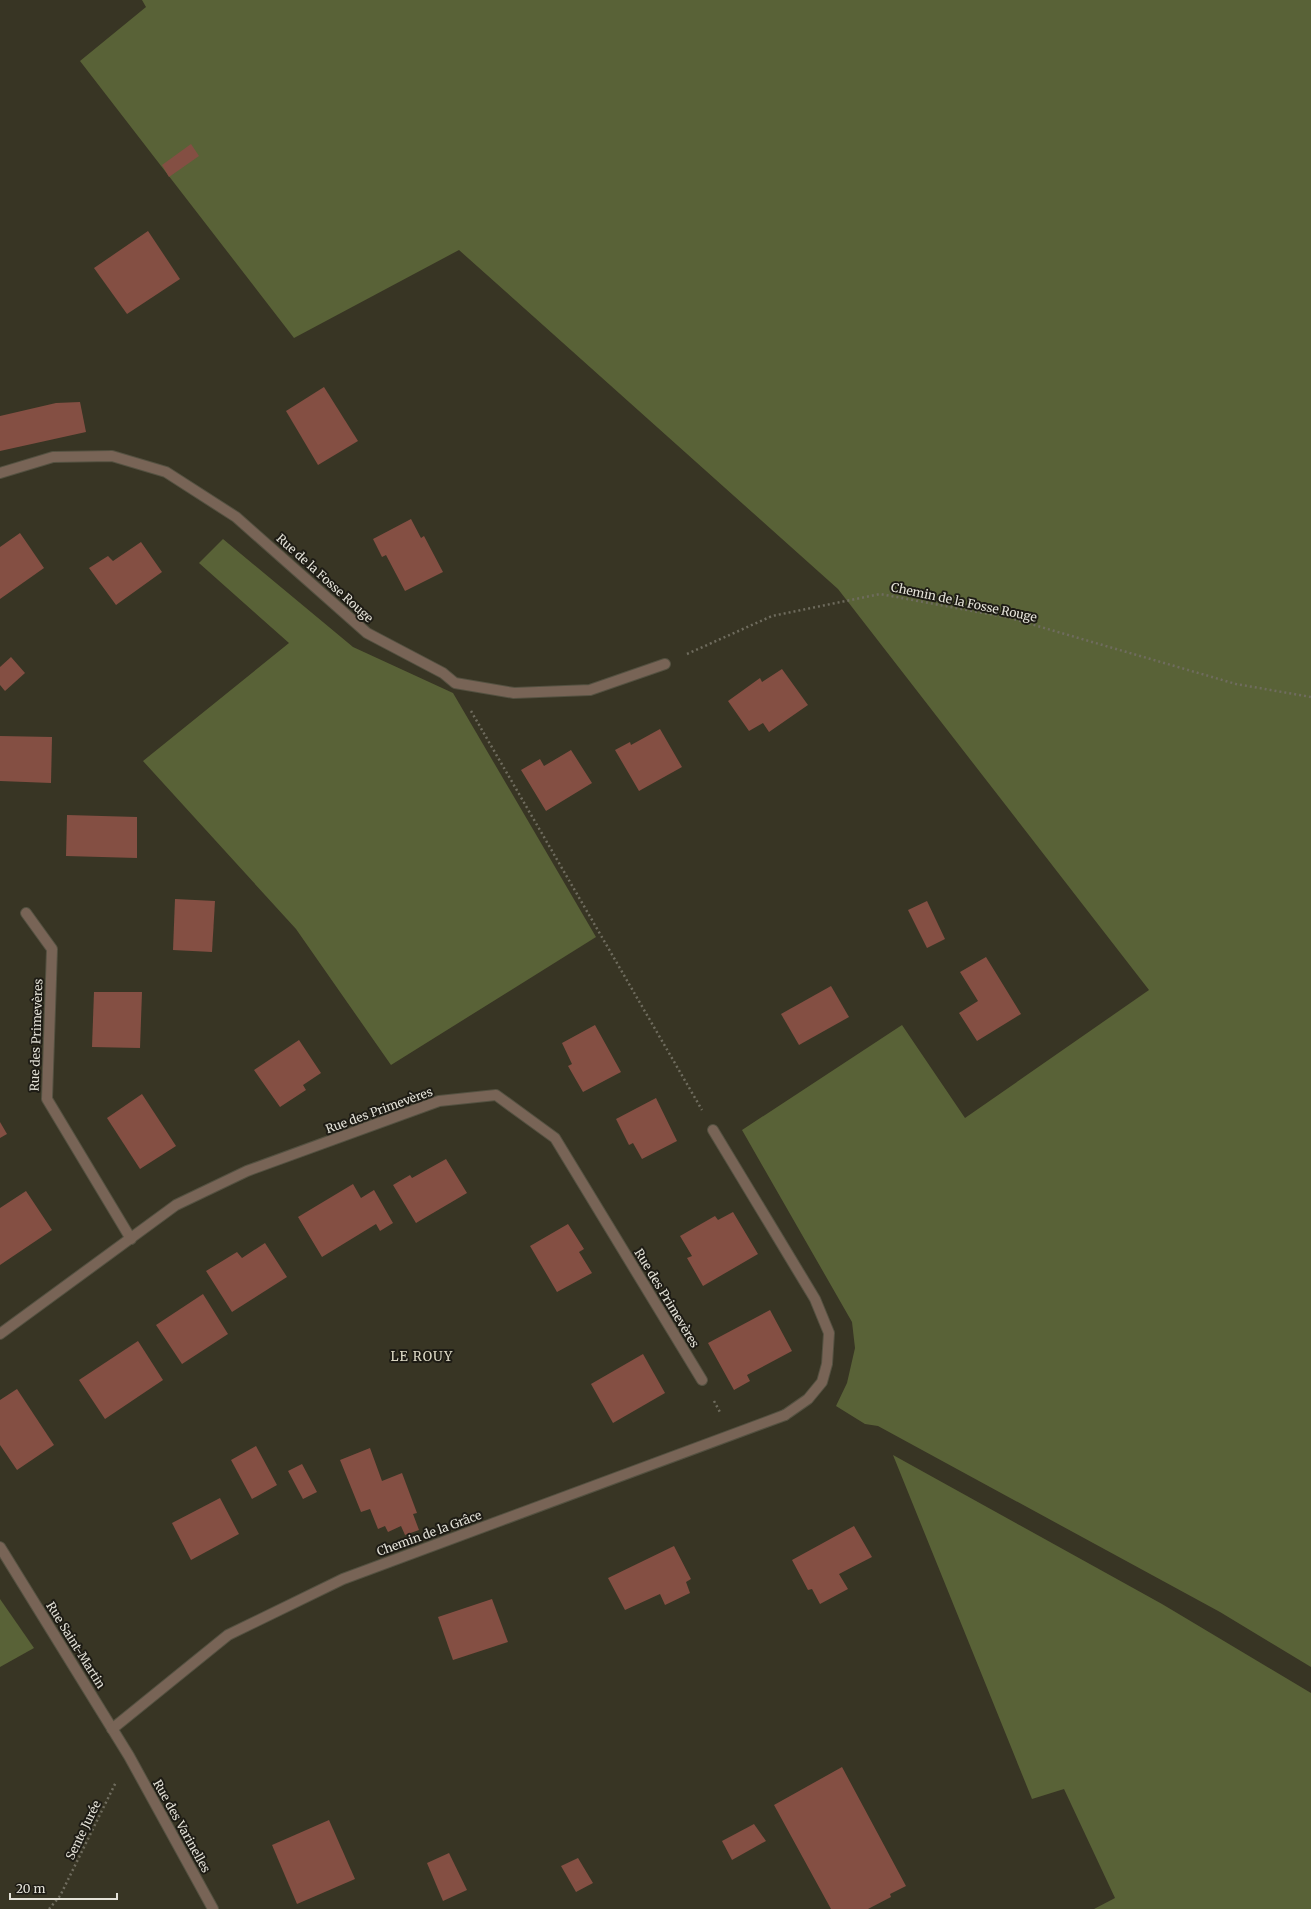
<svg xmlns="http://www.w3.org/2000/svg" width="1311" height="1909" font-family="Merriweather,serif">
  <rect width="100%" height="100%" fill="#383524"/>
  <g fill="#596237">
    <path d="M142,0H1311V1667L1220,1612L878,1426L865,1424L836,1406L847,1383L855,1348L852,1322L742,1130L902,1025L965,1118L1149,990L838,589L459,250L294,338L80,61L146,7Z"/>
    <path d="M223,539L353,647L453,693L596,937L391,1065L296,929L143,761L289,643L199,563Z"/>
    <path d="M893,1455L1162,1604L1311,1693V1909H1094L1115,1898L1064,1789L1032,1799Z"/>
    <path d="M0,1599L34,1648L0,1667Z"/>
  </g>
  <g fill="#844f43">
    <path d="M191,144L199,156L169,177L162,165Z"/>
    <path d="M148,231L180,279L127,314L94,268Z"/>
    <path d="M324,387L358,441L318,465L286,411Z"/>
    <path d="M80,402L86,432L0,451V416L56,403Z"/>
    <path d="M411,519L421,538L424,536L443,572L405,591L386,555L382,557L373,539Z"/>
    <path d="M20,533L44,568L0,599V547Z"/>
    <path d="M141,542L162,572L116,605L89,568L108,556L113,561Z"/>
    <path d="M11,657L25,673L5,691L0,685V667Z"/>
    <path d="M782,669L808,705L769,732L763,723L749,731L728,701L760,678L762,682Z"/>
    <path d="M660,729L682,767L639,791L615,750L630,742L631,745Z"/>
    <path d="M0,736L52,737L51,783L0,781Z"/>
    <path d="M571,750L592,783L546,811L521,770L540,759L544,766Z"/>
    <path d="M67,815L137,817V858L66,856Z"/>
    <path d="M175,899L215,901L212,952L173,950Z"/>
    <path d="M927,901L945,939L927,948L908,910Z"/>
    <path d="M986,957L1021,1014L977,1041L959,1013L978,1001L960,972Z"/>
    <path d="M831,986L849,1017L799,1045L781,1014Z"/>
    <path d="M94,992H142L140,1048L92,1047Z"/>
    <path d="M595,1025L621,1072L583,1092L568,1066L572,1064L562,1043Z"/>
    <path d="M299,1040L321,1073L303,1085L306,1090L280,1107L254,1070Z"/>
    <path d="M142,1094L176,1146L140,1169L107,1118Z"/>
    <path d="M656,1098L677,1141L642,1159L633,1143L629,1145L616,1119Z"/>
    <path d="M0,1122L7,1134L0,1138Z"/>
    <path d="M446,1159L467,1193L416,1223L393,1185L410,1175L412,1178Z"/>
    <path d="M353,1184L361,1198L374,1190L393,1223L380,1231L376,1224L322,1257L298,1217Z"/>
    <path d="M26,1191L52,1230L0,1265V1208Z"/>
    <path d="M733,1212L758,1254L703,1286L687,1258L692,1256L680,1236L715,1216L718,1220Z"/>
    <path d="M568,1224L584,1249L579,1252L592,1273L557,1292L530,1246Z"/>
    <path d="M265,1243L287,1277L232,1312L206,1271L237,1252L242,1258Z"/>
    <path d="M203,1294L228,1334L182,1364L156,1325Z"/>
    <path d="M770,1310L792,1351L747,1375L750,1381L734,1390L708,1343Z"/>
    <path d="M138,1341L163,1380L105,1419L79,1380Z"/>
    <path d="M643,1354L665,1393L613,1423L591,1384Z"/>
    <path d="M17,1389L54,1445L17,1470L0,1445V1400Z"/>
    <path d="M256,1446L277,1485L252,1499L231,1460Z"/>
    <path d="M370,1448L382,1481L402,1473L417,1513L413,1514L419,1530L405,1535L401,1526L388,1532L385,1526L378,1529L370,1509L361,1512L340,1460Z"/>
    <path d="M302,1464L317,1492L303,1499L288,1471Z"/>
    <path d="M220,1498L239,1534L191,1560L172,1523Z"/>
    <path d="M854,1526L872,1557L839,1574L848,1589L820,1604L812,1589L808,1590L792,1560Z"/>
    <path d="M674,1546L691,1579L686,1582L690,1593L665,1605L660,1594L625,1610L608,1578Z"/>
    <path d="M492,1599L508,1642L453,1660L438,1617Z"/>
    <path d="M842,1767L906,1886L890,1894L891,1897L868,1909H831L774,1805Z"/>
    <path d="M329,1820L355,1879L297,1904L272,1845Z"/>
    <path d="M754,1824L766,1841L732,1860L722,1841Z"/>
    <path d="M449,1853L467,1890L443,1901L427,1863Z"/>
    <path d="M578,1858L593,1883L576,1892L561,1866Z"/>
  </g>
  <g fill="none" stroke-linecap="round" stroke-linejoin="round">
    <defs>
      <path id="lane" d="M713,1130L815,1299L829,1333L827,1364L822,1382L808,1399L785,1415"/>
      <g id="street">
        <path d="M0,473L53,457L112,456L166,472L236,517L367,633L443,673L455,683L514,693L590,690L665,664"/>
        <path d="M26,913L52,949L47,1099L131,1239"/>
        <path d="M0,1334L176,1205L247,1171L439,1101L496,1095L555,1138L702,1380"/>
        <path d="M0,1547L129,1756L213,1909"/>
        <path d="M112,1729L228,1635L343,1579L785,1415"/>
      </g>
    </defs>
    <use href="#lane" stroke="#545141" stroke-width="12"/>
    <use href="#street" stroke="#545141" stroke-width="12"/>
    <g stroke="#6f6c5e" stroke-width="2.5" stroke-dasharray="2 3" stroke-linecap="butt">
      <path d="M687,654L772,616L880,594L1010,618L1236,684L1311,697"/>
      <path d="M471,711L702,1110"/>
      <path d="M714,1401L721,1414"/>
      <path d="M49,1909L60,1896L116,1782"/>
    </g>
    <use href="#lane" stroke="#786456" stroke-width="10"/>
    <use href="#street" stroke="#786456" stroke-width="10"/>
  </g>
  <g text-anchor="middle" dominant-baseline="central" stroke-width="4" stroke-linejoin="round" paint-order="stroke">
    <g font-size="12" fill="#e4e2d8" stroke="#1e1c15">
      <text transform="translate(325 578) rotate(42)">Rue de la Fosse Rouge</text>
      <text transform="translate(964 602) rotate(12)">Chemin de la Fosse Rouge</text>
      <text transform="translate(36 1035) rotate(-88)">Rue des Primevères</text>
      <text transform="translate(379 1110) rotate(-20)">Rue des Primevères</text>
      <text transform="translate(667 1298) rotate(59)">Rue des Primevères</text>
      <text transform="translate(429 1533) rotate(-20)">Chemin de la Grâce</text>
      <text transform="translate(76 1645) rotate(58)">Rue Saint-Martin</text>
      <text transform="translate(182 1826) rotate(61)">Rue des Varinelles</text>
      <text transform="translate(83 1830) rotate(-64)">Sente Jurée</text>
    </g>
    <g font-size="13" letter-spacing="1" fill="#dcd8c4" stroke="#1e1c15">
      <text x="422" y="1356">LE ROUY</text>
    </g>
  </g>
  <path d="M10 1893v6h107v-6" fill="none" stroke="#e4e2d8" stroke-width="2"/>
  <text x="16" y="1893" font-size="12" fill="#e4e2d8" stroke="#1e1c15" stroke-width="3" paint-order="stroke">20 m</text>
</svg>
